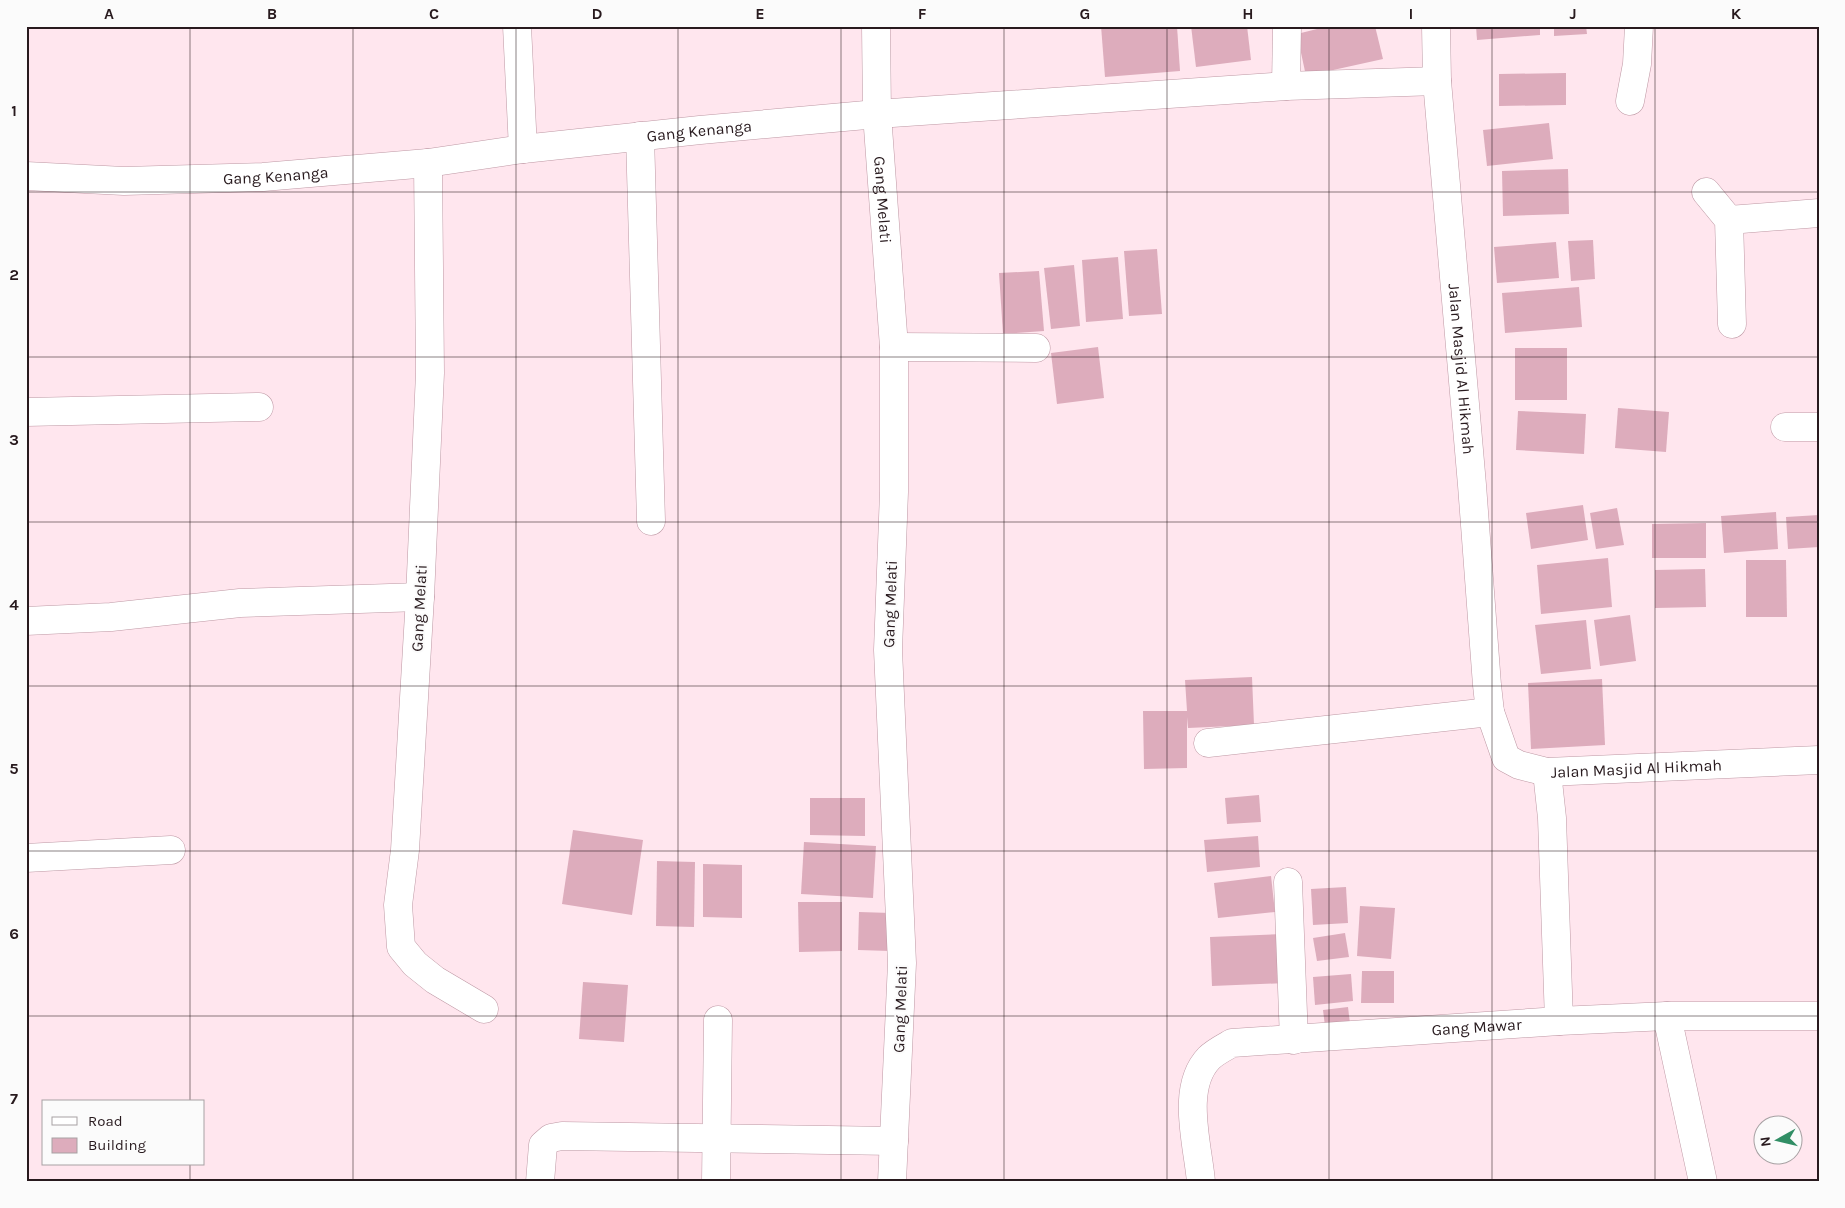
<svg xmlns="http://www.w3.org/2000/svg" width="1845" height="1208" font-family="Karla,sans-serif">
  <rect width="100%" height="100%" fill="#ffe6ee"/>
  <g fill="#ddacbc">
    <path d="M1101,26H1177L1180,71L1105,77Z"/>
    <path d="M1191,26H1247L1251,60L1196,67Z"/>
    <path d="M1329,26H1375L1383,59L1306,76L1297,34Z"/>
    <path d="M1476,26H1540V35L1477,40Z"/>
    <path d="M1554,26H1586L1587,34L1554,36Z"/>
    <path d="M1566,73V105L1499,106V74Z"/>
    <path d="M1549,123L1553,159L1487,166L1483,130Z"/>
    <path d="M1568,169L1569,214L1503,216L1502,171Z"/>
    <path d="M1593,240L1595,279L1571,281L1568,241Z"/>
    <path d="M1556,242L1559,278L1497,283L1494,247Z"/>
    <path d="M1157,249L1162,314L1129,316L1124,251Z"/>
    <path d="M1118,257L1123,319L1086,322L1082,260Z"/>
    <path d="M1074,265L1080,326L1051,329L1044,268Z"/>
    <path d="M1039,271L1044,331L1003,334L999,273Z"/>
    <path d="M1579,287L1582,327L1505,333L1502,293Z"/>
    <path d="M1098,347L1104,398L1057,404L1051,353Z"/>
    <rect x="1515" y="348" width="52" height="52"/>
    <path d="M1618,408L1669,412L1666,452L1615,448Z"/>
    <path d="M1518,411L1586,414L1584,454L1516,450Z"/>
    <path d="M1583,505L1588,540L1531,549L1526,513Z"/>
    <path d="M1617,508L1624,545L1596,549L1590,513Z"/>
    <path d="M1776,512L1778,549L1724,553L1721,516Z"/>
    <path d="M1819,515V547L1788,549L1786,517Z"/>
    <path d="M1706,523V558H1652V524Z"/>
    <path d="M1608,558L1612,607L1541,614L1537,565Z"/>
    <path d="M1746,560H1786L1787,617H1746Z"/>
    <path d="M1705,569L1706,607L1655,608V570Z"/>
    <path d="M1630,615L1636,661L1600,666L1594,620Z"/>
    <path d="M1586,620L1591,669L1541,674L1535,625Z"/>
    <path d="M1252,677L1254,725L1188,728L1187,717V768L1144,769L1143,711H1187L1185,680Z"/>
    <path d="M1602,679L1605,745L1531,749L1528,683Z"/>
    <path d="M1259,795L1261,822L1227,824L1225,798Z"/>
    <path d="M810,798H865V836L810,835Z"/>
    <path d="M573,830L643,840L632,915L562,904Z"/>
    <path d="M1258,836L1260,867L1207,872L1204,840Z"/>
    <path d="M804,842L876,846L873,898L801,894Z"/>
    <path d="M657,861L695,862L694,927L656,926Z"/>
    <path d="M703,864L742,865V918L703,917Z"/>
    <path d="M1271,876L1275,912L1218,918L1214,883Z"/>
    <path d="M1346,887L1348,923L1313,925L1311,889Z"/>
    <path d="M798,902H842V951L799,952Z"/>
    <path d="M1360,906L1395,908L1391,959L1357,956Z"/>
    <path d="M859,912L891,913L890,951L858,950Z"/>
    <path d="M1345,933L1349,957L1317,961L1313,938Z"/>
    <path d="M1284,934L1286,983L1212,986L1210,937Z"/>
    <path d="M1362,971H1394V1003H1361Z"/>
    <path d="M1351,974L1353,1001L1315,1005L1313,977Z"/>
    <path d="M583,982L628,985L624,1042L579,1039Z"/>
    <path d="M1348,1007L1351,1032L1326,1034L1323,1010Z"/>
  </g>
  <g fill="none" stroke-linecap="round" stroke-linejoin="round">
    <defs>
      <g id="street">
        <path d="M517,26L523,149"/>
        <path id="s1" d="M876,26L877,114L894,347V492L888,650L902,963L892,1182"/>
        <path id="s2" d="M1436,26L1437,81L1472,485L1487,685L1490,712L1506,758L1519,765L1547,772L1819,760"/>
        <path d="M1286,86L1287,26"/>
        <path d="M1630,101L1637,64L1639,26"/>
        <path d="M640,136L651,521"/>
        <path d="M428,163L430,373L420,597L405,850L398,905L401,947L415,964L435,980L484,1009"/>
        <path id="s3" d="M26,176L124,181L263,177L428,163L523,149L700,130L877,114L1286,86L1437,81"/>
        <path d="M1706,192L1729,220L1732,324"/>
        <path d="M1729,220L1819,213"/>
        <path d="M894,347L1036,348"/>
        <path d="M26,412L259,407"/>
        <path d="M1785,427H1819"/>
        <path d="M26,621L111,617L240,603L420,597"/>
        <path d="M1208,743L1490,712"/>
        <path d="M1547,772L1552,818L1559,1021"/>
        <path d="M26,858L171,850"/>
        <path d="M1288,882L1294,1040"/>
        <path d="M1667,1016L1703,1182"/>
        <path d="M540,1182L543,1145L551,1138L562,1136L894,1141"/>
        <path d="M716,1182L718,1020"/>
        <path id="s4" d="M1201,1182C1198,1145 1180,1088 1209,1058C1215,1052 1225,1047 1232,1043L1559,1021L1667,1016H1819"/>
      </g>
    </defs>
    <use href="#street" stroke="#be98a4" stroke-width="29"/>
    <use href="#street" stroke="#fff" stroke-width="28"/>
  </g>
  <path fill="none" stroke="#281a1e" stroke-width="1" stroke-opacity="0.55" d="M190,26V1102M353,26V1182M516,26V1182M678,26V1182M841,26V1182M1004,26V1182M1167,26V1182M1329,26V1182M1492,26V1182M1655,26V1182M26,192H1819M26,357H1819M26,522H1819M26,686H1819M26,851H1819M26,1016H1819M190,1164V1182"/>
  <g text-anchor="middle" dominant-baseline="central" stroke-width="4" stroke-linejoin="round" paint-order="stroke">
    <g font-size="16" fill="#281a1e" stroke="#fbfbfb">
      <text stroke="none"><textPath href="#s3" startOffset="676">Gang Kenanga</textPath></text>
      <text stroke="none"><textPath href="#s3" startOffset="250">Gang Kenanga</textPath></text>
      <text stroke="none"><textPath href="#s1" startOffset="174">Gang Melati</textPath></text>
      <text stroke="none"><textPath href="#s2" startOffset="344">Jalan Masjid Al Hikmah</textPath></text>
      <text transform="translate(890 604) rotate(-88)">Gang Melati</text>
      <text transform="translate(419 608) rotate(-87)">Gang Melati</text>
      <text stroke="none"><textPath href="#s2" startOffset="870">Jalan Masjid Al Hikmah</textPath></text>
      <text transform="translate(900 1009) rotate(-88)">Gang Melati</text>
      <text stroke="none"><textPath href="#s4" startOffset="401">Gang Mawar</textPath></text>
    </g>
  </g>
  <rect width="1845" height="1208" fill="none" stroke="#fbfbfb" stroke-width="55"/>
  <rect x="42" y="1100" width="162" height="65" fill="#fbfbfb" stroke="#a7a1a3"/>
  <rect x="52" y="1117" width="25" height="8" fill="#ffffff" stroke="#a7a1a3"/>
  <text x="88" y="1126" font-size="15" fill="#281a1e">Road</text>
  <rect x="52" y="1138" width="25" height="15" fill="#ddacbc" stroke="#a7a1a3"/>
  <text x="88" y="1150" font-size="15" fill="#281a1e">Building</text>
  <g transform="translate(1778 1140) rotate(262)"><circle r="24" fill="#fbfbfb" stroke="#a7a1a3"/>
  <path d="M0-4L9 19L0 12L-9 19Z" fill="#318e65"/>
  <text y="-8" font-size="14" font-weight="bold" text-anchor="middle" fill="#281a1e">N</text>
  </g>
  <rect x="28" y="28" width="1790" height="1152" fill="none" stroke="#281a1e" stroke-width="2"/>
  <g font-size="16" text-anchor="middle" font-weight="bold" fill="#281a1e">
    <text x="109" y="19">A</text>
    <text x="272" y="19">B</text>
    <text x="434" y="19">C</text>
    <text x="597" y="19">D</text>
    <text x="760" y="19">E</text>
    <text x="922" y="19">F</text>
    <text x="1085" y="19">G</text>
    <text x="1248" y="19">H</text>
    <text x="1411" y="19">I</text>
    <text x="1573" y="19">J</text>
    <text x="1736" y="19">K</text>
    <text x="14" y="116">1</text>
    <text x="14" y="280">2</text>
    <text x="14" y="445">3</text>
    <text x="14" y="610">4</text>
    <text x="14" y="774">5</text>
    <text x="14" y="939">6</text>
    <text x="14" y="1104">7</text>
  </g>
</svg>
